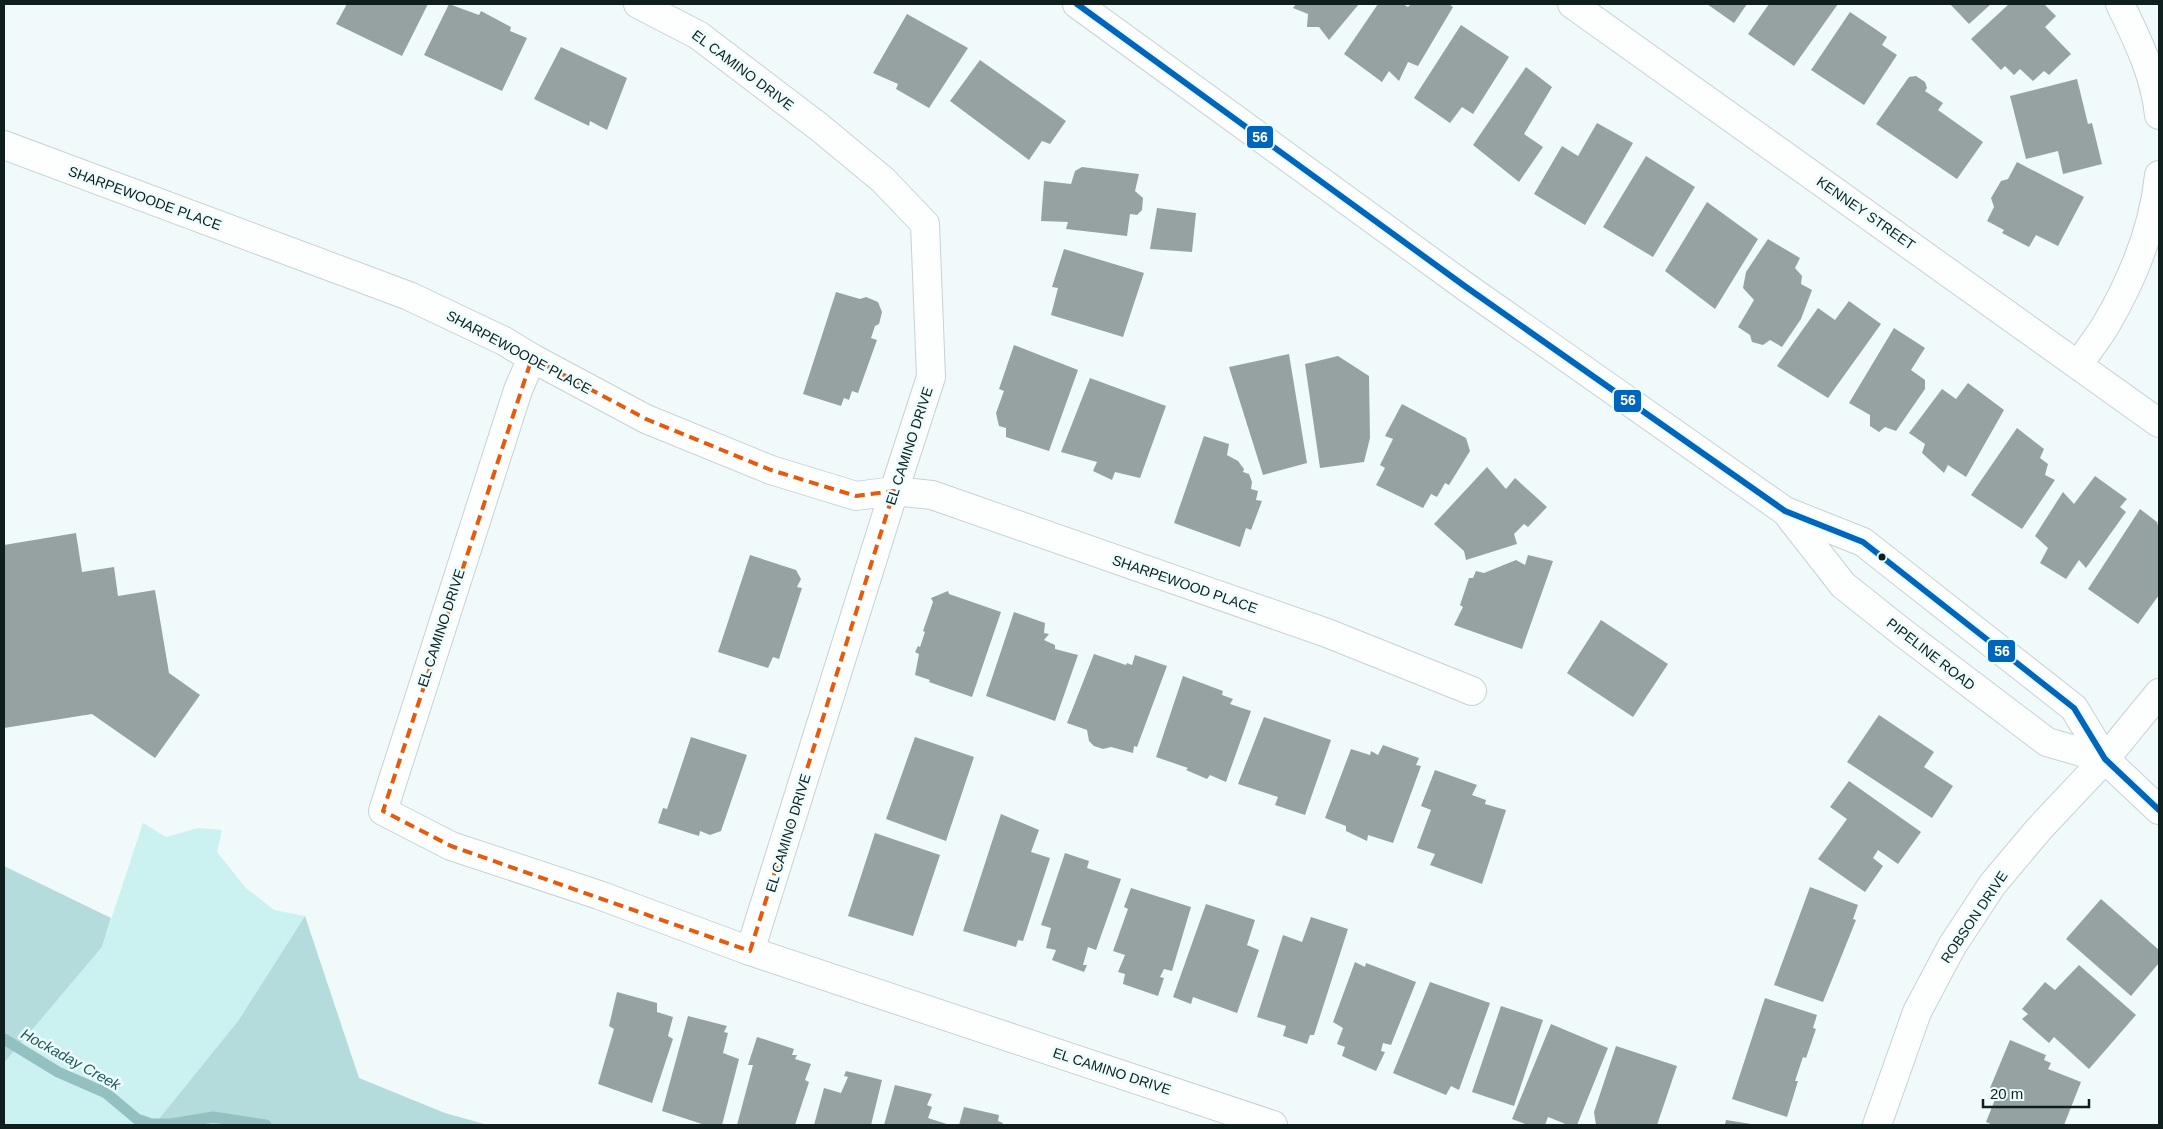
<svg xmlns="http://www.w3.org/2000/svg" width="2163" height="1129" font-family="Arial,sans-serif">
  <rect width="100%" height="100%" fill="#f0fafa"/>
  <path fill="#cbf1f0" d="M143,823L166,837L198,828L222,830L217,852L246,888L274,910L305,916L238,1021L154,1125H4V1063L102,947Z"/>
  <g fill="#b5dcdc">
    <path d="M4,866L111,918L102,947L4,1063Z"/>
    <path d="M305,916L359,1078L445,1113L488,1125H154L238,1021Z"/>
  </g>
  <g fill="none" stroke-linecap="round" stroke-linejoin="round">
    <path stroke="#93c1c1" stroke-width="11" d="M4,1039L58,1072L106,1093L137,1119L151,1124H171L213,1117L266,1125"/>
  </g>
  <g fill="#96a2a2">
    <path d="M347,4H428L402,56L336,24Z"/>
    <path d="M449,4L479,15L481,11L511,27L510,31L527,38L502,91L424,55Z"/>
    <path d="M1296,4H1359L1329,40L1319,27H1307L1308,14L1293,8Z"/>
    <path d="M1378,4H1403L1408,7L1411,4H1449L1453,7L1418,66L1408,62L1399,81L1389,71L1382,82L1344,54Z"/>
    <path d="M1707,4H1747L1734,23Z"/>
    <path d="M1769,4H1838L1794,66L1748,34Z"/>
    <path d="M1950,4H1991L1969,24Z"/>
    <path d="M2009,4H2044L2056,16L2045,27L2071,54L2049,75L2044,71L2033,81L2020,69L2014,75L2005,66L2001,70L1971,39Z"/>
    <path d="M1850,12L1887,37L1882,45L1897,55L1864,105L1811,70Z"/>
    <path d="M907,14L968,48L929,108L896,89L898,84L873,73Z"/>
    <path d="M1461,25L1509,57L1473,114L1462,107L1450,123L1414,98Z"/>
    <path d="M561,47L627,78L607,130L590,121L589,126L534,99Z"/>
    <path d="M980,60L1066,121L1050,144L1042,141L1029,160L950,101Z"/>
    <path d="M1526,67L1552,87L1524,134L1543,147L1519,182L1473,145Z"/>
    <path d="M1916,76L1925,82L1927,88L1925,91L1943,103L1938,110L1983,142L1957,179L1876,124L1909,77Z"/>
    <path d="M2077,79L2088,124L2092,123L2102,164L2063,174L2058,151L2026,159L2010,96Z"/>
    <path d="M1597,123L1633,143L1585,225L1534,194L1562,146L1578,156Z"/>
    <path d="M1646,156L1695,187L1653,257L1603,227Z"/>
    <path d="M2017,162L2084,197L2058,246L2036,235L2029,247L2002,233L2004,230L1987,221L1994,207L1991,198L2001,181L2008,179Z"/>
    <path d="M1082,167L1139,174L1135,191L1143,198L1142,210L1137,215L1130,214L1127,236L1066,229L1068,222L1041,221L1044,181L1071,184L1075,171Z"/>
    <path d="M1707,202L1758,239L1715,309L1665,271Z"/>
    <path d="M1157,208L1196,213L1192,252L1150,249Z"/>
    <path d="M1768,239L1800,258L1795,268L1802,276L1801,284L1812,290L1801,319L1782,347L1770,340L1763,345L1752,342L1750,335L1738,327L1754,300L1743,288L1746,272Z"/>
    <path d="M1064,249L1144,273L1123,337L1051,315L1058,288L1052,287Z"/>
    <path d="M836,292L860,299L866,297L878,302L882,312L879,324L875,326L871,338L877,340L858,393L852,391L849,400L844,398L841,406L803,394Z"/>
    <path d="M1849,301L1881,324L1828,398L1777,366L1818,308L1835,320Z"/>
    <path d="M1894,328L1925,348L1911,370L1925,380V389L1896,431L1885,427L1879,432L1870,426V415L1849,403Z"/>
    <path d="M1014,345L1078,370L1049,451L1006,437V428L999,426L996,413L1004,391L999,389Z"/>
    <path d="M1289,354L1307,463L1263,475L1229,367Z"/>
    <path d="M1338,356L1369,376L1370,438L1364,462L1320,468L1305,364Z"/>
    <path d="M1090,378L1166,406L1140,478L1115,472L1112,480L1093,471L1097,462L1061,452Z"/>
    <path d="M1968,383L2004,410L1966,477L1948,465L1944,473L1922,453L1925,444L1909,433L1942,389L1956,399Z"/>
    <path d="M1402,404L1466,438L1470,451L1449,485L1445,483L1437,497L1431,494L1423,508L1376,485L1385,468L1380,465L1393,439L1385,436Z"/>
    <path d="M2017,428L2044,449L2040,458L2048,464L2045,475L2055,480L2022,529L1971,495Z"/>
    <path d="M1204,436L1229,444L1227,455L1238,461L1244,469L1243,472L1249,474L1252,482L1251,489L1258,491L1256,500L1262,501L1251,530L1246,528L1240,547L1174,523Z"/>
    <path d="M1487,467L1506,489L1515,478L1547,507L1528,527L1524,524L1514,534L1517,544L1466,560L1464,551L1434,524Z"/>
    <path d="M2095,476L2127,499L2120,507L2126,512L2086,568L2079,560L2066,579L2040,563L2048,548L2035,536L2063,492L2074,504Z"/>
    <path d="M2140,509L2157,522L2159,530V595L2138,624L2088,589Z"/>
    <path d="M76,533L82,572L114,567L118,596L155,590L169,673L200,695L155,758L92,714L4,728V545Z"/>
    <path d="M750,555L796,570L801,579L797,587L802,588L779,659L773,657L768,668L718,652Z"/>
    <path d="M1528,555L1553,561L1522,649L1454,625L1463,607L1460,605L1469,578H1473L1476,571L1484,573L1516,560L1525,565Z"/>
    <path d="M948,591L949,594L1001,612L972,697L929,682L930,680L915,675L919,654L915,652L918,646L920,647L925,632L923,631L933,602L931,598Z"/>
    <path d="M1014,612L1045,623L1044,633L1049,634L1044,640L1055,645V649L1078,655L1055,721L986,696Z"/>
    <path d="M1601,620L1668,664L1633,717L1567,673Z"/>
    <path d="M1094,654L1126,665L1127,663L1132,665L1135,655L1167,666L1137,747L1134,746L1133,753L1111,747L1103,749L1094,746L1089,741L1087,730L1067,723Z"/>
    <path d="M1183,676L1223,691L1222,695L1233,699L1230,704L1251,711L1226,782L1210,775L1207,779L1186,770L1188,768L1156,757Z"/>
    <path d="M1879,715L1934,752L1924,767L1953,786L1932,818L1847,762Z"/>
    <path d="M1264,717L1331,740L1305,815L1275,805L1278,797L1238,784Z"/>
    <path d="M691,737L747,755L721,831L710,835L700,831L699,836L658,823L663,808L667,809Z"/>
    <path d="M915,737L974,757L946,841L886,819Z"/>
    <path d="M1383,745L1419,758L1416,765L1421,766L1393,843L1368,835L1367,841L1346,831V826L1325,818L1351,749L1370,755L1371,751L1378,755Z"/>
    <path d="M1435,770L1477,785L1472,795L1486,800L1485,804L1506,810L1482,884L1430,865L1435,854L1417,848L1431,810L1421,806Z"/>
    <path d="M1849,781L1921,832L1898,864L1878,850L1873,858L1883,866L1865,892L1818,859L1847,819L1830,807Z"/>
    <path d="M1001,814L1039,830L1031,852L1050,858L1023,941L1018,940L1016,947L963,931Z"/>
    <path d="M875,833L940,855L913,936L848,916Z"/>
    <path d="M1065,853L1089,861L1087,868L1121,879L1096,950L1088,947L1083,965H1087L1084,972L1052,960L1056,950L1046,948L1051,928L1041,925Z"/>
    <path d="M1810,887L1858,905L1853,919L1856,920L1823,1002L1774,985Z"/>
    <path d="M1131,888L1191,907L1172,971L1164,969L1160,977L1164,978L1158,996L1123,984L1125,974L1118,972L1125,955L1113,951L1128,909L1124,907Z"/>
    <path d="M2101,899L2159,950V963L2131,996L2066,939Z"/>
    <path d="M1206,904L1255,920L1247,945L1259,950L1237,1013L1193,997L1191,1004L1173,997Z"/>
    <path d="M1311,917L1348,929L1314,1035H1310L1307,1044L1283,1036L1286,1026L1257,1017L1283,935L1302,942Z"/>
    <path d="M1355,962L1365,967L1366,963L1416,982L1391,1045L1383,1043L1381,1051L1385,1052L1376,1071L1342,1056L1345,1047L1337,1044L1343,1028L1333,1022Z"/>
    <path d="M2079,965L2136,1015L2089,1069L2054,1037L2049,1043L2022,1019L2028,1014L2022,1009L2045,982L2055,990Z"/>
    <path d="M1430,982L1490,1003L1459,1090L1451,1086L1446,1095L1393,1073Z"/>
    <path d="M617,992L657,1003V1012L673,1017L668,1036L673,1039L652,1103L598,1084L614,1029L609,1026Z"/>
    <path d="M1765,998L1817,1015L1813,1028L1816,1029L1806,1058L1803,1057L1795,1081H1798L1787,1117L1732,1099Z"/>
    <path d="M1501,1006L1543,1020L1514,1106L1472,1092Z"/>
    <path d="M688,1016L727,1026L724,1032L728,1033L723,1053L739,1059L722,1125H705L662,1111Z"/>
    <path d="M1551,1024L1608,1048L1577,1125H1568L1548,1117L1545,1125H1528L1512,1119Z"/>
    <path d="M757,1037L794,1049L792,1055H797L795,1059L811,1064L805,1080L809,1082L795,1125H737L753,1065H748Z"/>
    <path d="M2010,1040L2046,1055L2044,1060L2051,1063L2048,1069L2081,1082L2064,1125H1993L1986,1122L1998,1092L1990,1088Z"/>
    <path d="M1616,1046L1677,1066L1657,1125H1596L1594,1112Z"/>
    <path d="M846,1071L882,1080L871,1125H814L824,1088L841,1093L848,1077L844,1076Z"/>
    <path d="M895,1085L932,1094L927,1105L932,1107L928,1118L950,1125H884Z"/>
    <path d="M964,1107L999,1115L998,1121L1003,1123L1002,1125H959Z"/>
    <path d="M1726,1120L1751,1124V1125H1725Z"/>
  </g>
  <g fill="none" stroke-linecap="round" stroke-linejoin="round">
    <defs>
      <g id="minor">
        <path d="M638,4L698,35L819,127L883,180L925,224L931,377L894,491L750,951"/>
        <path d="M1572,4L2159,423"/>
        <path d="M2120,4C2137,39 2155,75 2159,115"/>
        <path d="M4,145L409,296L504,341L532,358L646,419L771,470L856,496L894,491L932,495L1327,633L1472,691"/>
        <path d="M532,358L518,390L383,811L451,846L599,895L750,951L1273,1125"/>
        <path d="M2079,364C2088,350 2099,337 2107,323C2133,278 2154,227 2159,175"/>
        <path d="M1877,1125L1917,1012L1952,946L1992,885L2039,829L2105,759L2159,693"/>
      </g>
      <g id="major">
        <path d="M1077,4L1466,287L1785,511L1863,542L2074,708L2105,759L2159,810"/>
        <path d="M1786,512L1843,585L1902,632L2047,742L2105,759"/>
      </g>
    </defs>
    <use href="#minor" stroke="#c7d2d2" stroke-width="30"/>
    <use href="#major" stroke="#c7d2d2" stroke-width="30"/>
    <use href="#minor" stroke="#fdfefe" stroke-width="28"/>
    <use href="#major" stroke="#fdfefe" stroke-width="28"/>
    <defs>
      <path id="bus-1" d="M1077,4L1466,287L1785,511L1863,542L2074,708L2105,759L2159,810"/>
    </defs>
    <use href="#bus-1" stroke="#edfdfd" stroke-width="10"/>
    <use href="#bus-1" stroke="#0065bd" stroke-width="6"/>
  </g>
  <path fill="none" stroke="#e8590c" stroke-width="4" stroke-dasharray="10 6" stroke-linejoin="round" d="M532,358L646,419L771,470L856,496L894,491L750,951L451,846L383,811Z"/>
  <circle fill="#0f1f1e" stroke="#edfdfd" stroke-width="2" cx="1882" cy="557" r="4.5"/>
  <g text-anchor="middle" dominant-baseline="central" stroke-width="5" stroke-linejoin="round" paint-order="stroke">
    <g font-size="14" fill="#0f1f1e" stroke="#edfdfd">
      <text transform="translate(743 70) rotate(37)">EL CAMINO DRIVE</text>
      <text transform="translate(145 198) rotate(20)">SHARPEWOODE PLACE</text>
      <text transform="translate(1866 213) rotate(35)">KENNEY STREET</text>
      <text transform="translate(519 352) rotate(28)">SHARPEWOODE PLACE</text>
      <text transform="translate(909 446) rotate(-72)">EL CAMINO DRIVE</text>
      <text transform="translate(1185 584) rotate(19)">SHARPEWOOD PLACE</text>
      <text transform="translate(441 628) rotate(-72)">EL CAMINO DRIVE</text>
      <text transform="translate(1931 654) rotate(38)">PIPELINE ROAD</text>
      <text transform="translate(788 833) rotate(-73)">EL CAMINO DRIVE</text>
      <text transform="translate(1974 917) rotate(-56)">ROBSON DRIVE</text>
      <text transform="translate(1112 1071) rotate(18)">EL CAMINO DRIVE</text>
    </g>
    <g font-size="15" font-style="italic" fill="#225857" stroke="#edfdfd">
      <text transform="translate(71 1059) rotate(29)">Hockaday Creek</text>
    </g>
  </g>
  <g stroke="#edfdfd" stroke-width="2">
    <rect x="1246" y="125" width="28" height="24" rx="5" fill="#0065bd"/>
    <rect x="1613" y="389" width="29" height="24" rx="5" fill="#0065bd"/>
    <rect x="1987" y="639" width="29" height="24" rx="5" fill="#0065bd"/>
  </g>
  <g font-size="14" text-anchor="middle" font-weight="bold" fill="#fff">
    <text x="1260" y="142">56</text>
    <text x="1628" y="405">56</text>
    <text x="2002" y="656">56</text>
  </g>
  <rect width="2163" height="1129" fill="none" stroke="#0f1f1e" stroke-width="10"/>
  <path d="M1983 1099v8h106v-8" fill="none" stroke="#0f1f1e" stroke-width="2.5"/>
  <text x="1990" y="1099" font-size="15" fill="#0f1f1e" stroke="#edfdfd" stroke-width="4" paint-order="stroke">20 m</text>
</svg>
